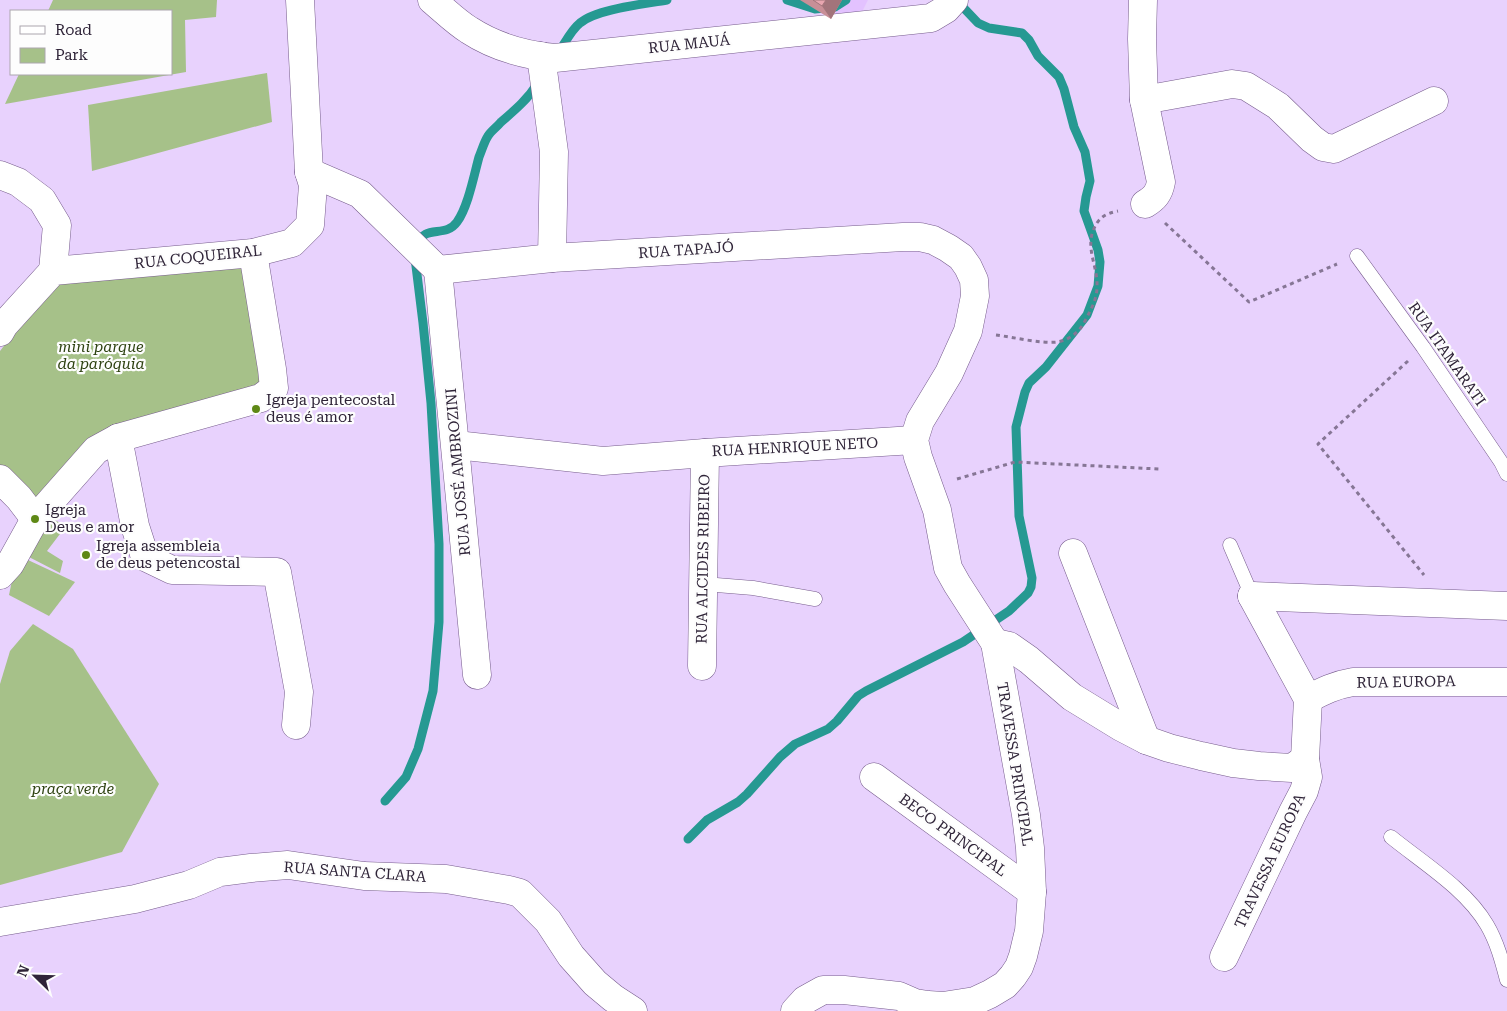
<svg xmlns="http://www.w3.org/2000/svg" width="1507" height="1011" font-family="'Roboto Serif',serif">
  <rect width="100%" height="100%" fill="#e8d2fd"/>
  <path fill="#e3c2ff" d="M800,0H868L860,16L831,19Z"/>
  <g fill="#a6c189">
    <path d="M53,0H217L216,17L185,20L186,72L5,104L19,74H171V11H48Z"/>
    <path d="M267,73L272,122L92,171L88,105Z"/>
    <path d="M248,259L266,385L92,445L34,507L0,473V351L57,277Z"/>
    <path d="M45,515L66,526L47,551L63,561L60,573L27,556Z"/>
    <path d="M28,560L75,582L49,616L9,595L13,576Z"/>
    <path d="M33,624L73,649L159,784L122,852L0,885V684L10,651Z"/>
  </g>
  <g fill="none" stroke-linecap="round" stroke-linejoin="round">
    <g stroke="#269992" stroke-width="9">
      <path d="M787,0L815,9L835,7L846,0"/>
      <path d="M559,52C565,43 571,30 580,23C596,9 645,4 667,0"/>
      <path d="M418,245C424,223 445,239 457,222C468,207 474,175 479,157C482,150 484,142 488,136C491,131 497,127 501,122C515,110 528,99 538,83"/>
      <path d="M385,801L406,777L418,749L433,691L439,622V544L431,403L423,323L415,258"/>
      <path d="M688,839L707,820L738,802L747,794L780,757L795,744L828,729L837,721L858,696L866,691L963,642L1009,611L1028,593L1031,587L1032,578L1019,516L1016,427L1025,392L1029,383L1046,367L1087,315L1098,286L1100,262L1098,250L1084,211L1086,197L1090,181L1085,152L1074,127L1064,89L1059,77L1038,56L1029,40L1022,33L989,28L978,23L958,2"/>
    </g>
    <defs>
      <g id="lane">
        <path d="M1357,256L1423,347L1501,462L1507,474"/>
        <path d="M1230,545L1252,596"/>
        <path d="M704,584L753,588L815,599"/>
        <path d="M1391,837C1423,863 1466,889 1487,925C1497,942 1502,961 1507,980"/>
      </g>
      <g id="street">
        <path d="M432,0C444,10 456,22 469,30C495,47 524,55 555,58L931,18L946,9L954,0"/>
        <path d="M1143,0L1142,39L1144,100L1161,182C1159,193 1155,198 1145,204"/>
        <path d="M541,56L554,152L552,258"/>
        <path d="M1144,100L1232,84L1246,86L1278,106L1312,139L1323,147L1334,149L1434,101"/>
        <path d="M309,172L360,194L438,270"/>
        <path d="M0,175L18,182L42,200L57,225L53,271"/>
        <path d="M438,270L552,258L903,237H920L933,240L948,248L961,257L968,267L974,280L975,296L968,331L949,373L920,421L914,440L918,457L937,510L948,568L957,584L995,643L1026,815L1030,848L1032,892L1029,931L1023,956L1019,967L1013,976L1005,985L990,994L975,1001L943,1006L928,1005L915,1003L899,996L844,990H823L805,1000L795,1011"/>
        <path d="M438,270L477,675"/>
        <path d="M0,332L4,325L53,271L253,253L292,243L310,225L313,185L309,172L300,0"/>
        <path d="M118,438L135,526L145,557L172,570L277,572L299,692L296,725"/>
        <path d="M456,445L603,461L705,453L914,440"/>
        <path d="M0,479L19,498L35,519"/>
        <path d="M1073,553L1146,740"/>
        <path d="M0,575L10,564L35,519L96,450L118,438L261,398L274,388L272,369L253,253"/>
        <path d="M1252,596L1507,606"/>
        <path d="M995,643L1009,646L1029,660L1072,697L1121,727L1146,740L1169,748L1201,756L1233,763L1259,766L1292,768L1305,759"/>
        <path d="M702,666L705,453"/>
        <path d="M1308,699C1323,691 1335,685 1353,682H1507"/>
        <path d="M874,777L1032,892"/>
        <path d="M0,922L135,899L189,885L220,872L251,868L288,865L364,876L446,879L509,890L520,893L548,921L571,956L595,983L613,998L633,1011"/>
        <path d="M1224,957L1293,812L1304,791L1308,777L1305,759L1308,699L1252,596"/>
      </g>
    </defs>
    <use href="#lane" stroke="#765c8c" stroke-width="15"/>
    <use href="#street" stroke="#765c8c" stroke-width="29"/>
    <g stroke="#867695" stroke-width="3" stroke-dasharray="4 4" stroke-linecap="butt">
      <path d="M1165,223L1249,302L1337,264"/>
      <path d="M996,335C1013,337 1041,344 1057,342C1069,340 1078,333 1084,323C1090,311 1097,300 1097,287C1098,267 1086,250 1093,231C1098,218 1104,214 1118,211"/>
      <path d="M1408,361L1318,444L1424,575"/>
      <path d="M957,479L1015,462L1159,469"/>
    </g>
    <use href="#lane" stroke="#fff" stroke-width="14"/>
    <use href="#street" stroke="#fff" stroke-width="28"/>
  </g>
  <path fill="#c88f97" d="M800,0H842L831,19Z"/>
  <path fill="#a2747b" d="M826,0H842L831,19L822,6Z"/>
  <path fill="#e8a6b0" stroke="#a2747b" d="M813,0H826L822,6Z"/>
  <g fill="#5e8815" stroke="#fdfdfd" stroke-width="2">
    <circle cx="256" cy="409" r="5"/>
    <circle cx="35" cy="519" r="5"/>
    <circle cx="86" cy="555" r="5"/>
  </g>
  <g text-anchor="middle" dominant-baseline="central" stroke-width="4.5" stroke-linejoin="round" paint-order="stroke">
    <g font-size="15" fill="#2f2438" stroke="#fdfdfd">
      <text transform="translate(689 44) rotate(-6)">RUA MAUÁ</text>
      <text transform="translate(686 250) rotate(-4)">RUA TAPAJÓ</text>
      <text transform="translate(198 257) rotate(-6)">RUA COQUEIRAL</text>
      <text transform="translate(1447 354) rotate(55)">RUA ITAMARATI</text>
      <text transform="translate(795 447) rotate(-3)">RUA HENRIQUE NETO</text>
      <text transform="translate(458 472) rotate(-95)">RUA JOSÉ AMBROZINI</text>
      <text transform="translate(703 559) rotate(-89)">RUA ALCIDES RIBEIRO</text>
      <text transform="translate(1406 682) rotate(-1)">RUA EUROPA</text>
      <text transform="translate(1015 764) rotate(81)">TRAVESSA PRINCIPAL</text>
      <text transform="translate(953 835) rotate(36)">BECO PRINCIPAL</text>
      <text transform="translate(1270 861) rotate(-65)">TRAVESSA EUROPA</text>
      <text transform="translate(355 872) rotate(4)">RUA SANTA CLARA</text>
    </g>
    <g font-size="15" font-style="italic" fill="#2e4211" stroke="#fdfdfd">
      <text x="101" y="347">mini parque<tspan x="101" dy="17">da paróquia</tspan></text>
      <text x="73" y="789">praça verde</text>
    </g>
    <g font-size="15" fill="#2f2438" stroke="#fdfdfd" text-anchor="start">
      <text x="266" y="400">Igreja pentecostal<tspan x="266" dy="17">deus é amor</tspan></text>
      <text x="45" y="510">Igreja<tspan x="45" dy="17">Deus e amor</tspan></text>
      <text x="96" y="546">Igreja assembleia<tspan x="96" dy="17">de deus petencostal</tspan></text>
    </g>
  </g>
  <rect x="10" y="10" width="162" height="65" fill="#fdfdfd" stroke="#aba6ae"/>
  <rect x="20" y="26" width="25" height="8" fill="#ffffff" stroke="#aba6ae"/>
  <text x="55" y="35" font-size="15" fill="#2f2438">Road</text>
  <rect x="20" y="48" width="25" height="15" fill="#a6c189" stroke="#aba6ae"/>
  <text x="55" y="60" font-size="15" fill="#2f2438">Park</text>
  <g transform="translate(35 976) rotate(293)" stroke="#fdfdfd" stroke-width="4" paint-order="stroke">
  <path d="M0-4L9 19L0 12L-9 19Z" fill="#2f2438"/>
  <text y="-8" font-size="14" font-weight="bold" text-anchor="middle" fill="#2f2438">N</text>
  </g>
</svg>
